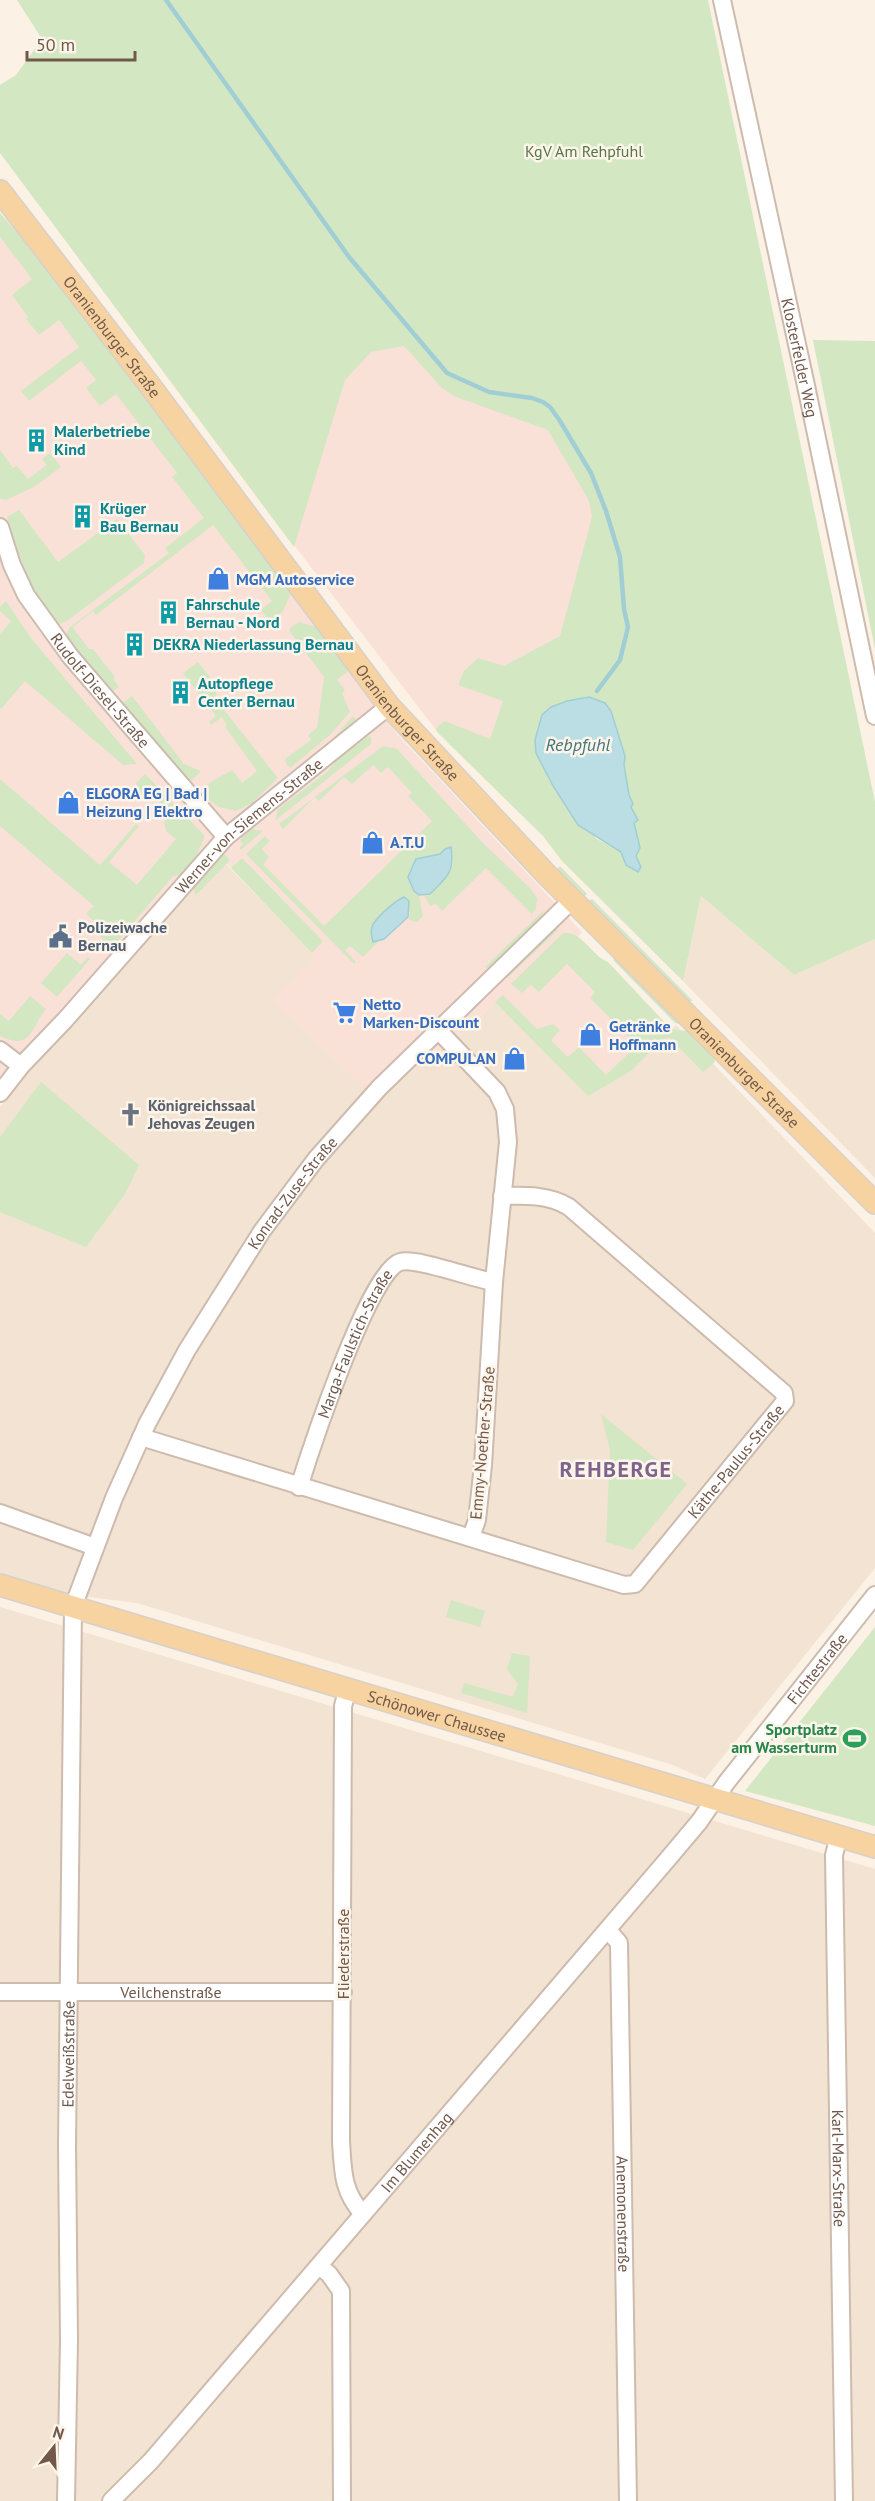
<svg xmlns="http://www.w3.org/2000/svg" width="875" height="2501" font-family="'PT Sans',sans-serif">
  <rect width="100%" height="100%" fill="#fbf1e4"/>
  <g fill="#f2e3d3">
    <path d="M220,858L315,956L272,1001L409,1049L427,1066L495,1002L631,1071L676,1025L875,1233V1568L705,1779L673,1765L137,1603L50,1592L0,1577V1107L29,1069L120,966Z"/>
    <path d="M701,896L794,975L875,939V1178L683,981Z"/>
    <path d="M0,1607L875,1869V2501H0Z"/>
  </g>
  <g fill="#fae1d8">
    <path d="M321,219L532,398L616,546L488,782L436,730L261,502Z"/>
    <path d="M0,232L289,585L397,734L582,932L571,944L663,1039L631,1071L588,1096L495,1002L427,1066L408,1049L367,1091L271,1000L315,956L231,868L207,846L42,1034L0,1076Z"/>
  </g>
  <g fill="#d3e7c3" fill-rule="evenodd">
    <path d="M17,0H708L875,802V939L794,975L701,896L683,981L562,861L543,836L438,733L436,730L439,725L445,721L490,739L503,701L458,685L464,671L478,658L504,666L560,636L592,517L589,501L548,430L456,397L442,388L404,346L371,352L345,380L294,547L0,153V85L16,75L42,39ZM589,697C627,705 620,776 633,804L631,807L638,820L634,823L640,848L635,856L640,867L626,865L621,852L595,838L567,701Z"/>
    <path d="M0,213L59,280L288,585L291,593L283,611L270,622L261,610L272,601L213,525L100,612L96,615L93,611L74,626L73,628L89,649H93L115,677L113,679L119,687L109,693L65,636L70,627L169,553L165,548L204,518L172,477L177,473L116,394L100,406L86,388L96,380L81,361L29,401L21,391L79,347L59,320L39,335L26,319L28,317L12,295L32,279L0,237Z"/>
    <path d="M813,340L875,341V649Z"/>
    <path d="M0,450L13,468L17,466L28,479L47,465L42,459L50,453L61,467L34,487L6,500L0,499Z"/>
    <path d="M19,510L58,562L117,519L145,555L144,563L67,621L56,625C30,588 20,560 7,517Z"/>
    <path d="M6,601L31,638L137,764L123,765L25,681L1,709L0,707V634L11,621L0,611V607Z"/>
    <path d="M299,622L319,628L348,671L337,680L345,690L342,693L350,712L330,735L290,768L285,762L286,758L311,740L308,735L317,728L324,677L290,632V628Z"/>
    <path d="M198,662L215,683L217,701L278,778L252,803L236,811L219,807L200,794L211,782L232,770L242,783L257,771L225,727L227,725L222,717L211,725L209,722L216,716L183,673Z"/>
    <path d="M132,696L184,764L201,771L189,783L120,705Z"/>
    <path d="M353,716L356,719L347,731L298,772L294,771L331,741Z"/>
    <path d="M368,736L371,737V744L276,820L277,810L327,772L336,761Z"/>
    <path d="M383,746L397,749L484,844L530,888L537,898L536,909L532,914L486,868L442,911L436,904L430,906L424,896C435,893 452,875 453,863C454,858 452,852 451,848L440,854L432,855L414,885L415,891L419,895L423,916L417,922L409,920L410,912L400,898L396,900L373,924L377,942L379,941L363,957L350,946L345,950L356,962L354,964L246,854L265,836L270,841L262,849L269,857L263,864L324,926L432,821L408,796L412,793L388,767L381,773L373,765L352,784L344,777L319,801L315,797L283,829L279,824Z"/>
    <path d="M145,774L204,835C204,844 196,850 197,858L182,875L173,876L107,954L97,947L103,939L91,929L86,934L84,932L94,921L86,914L94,906L0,826V779L100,865L136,824L139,826L109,862L137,885L176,839L166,831L164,822L171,815L154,795L146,801L138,793L136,783Z"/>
    <path d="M251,829L263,831L241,850L239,848L243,844L240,840Z"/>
    <path d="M224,854L230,860L196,895L193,887Z"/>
    <path d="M242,858L323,941L312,953L231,868Z"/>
    <path d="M560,866L587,894L584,897L557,869Z"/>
    <path d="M592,899L693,1001H686L589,901Z"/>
    <path d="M544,910L539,921L491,969L485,967Z"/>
    <path d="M555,928L558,930L507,978L506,975Z"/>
    <path d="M563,933C583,931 591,955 608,962L670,1028L674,1030L692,1031L714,1057L715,1062L703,1072L670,1038L663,1039L631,1071L588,1096L495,1002L503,995L537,1029L553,1024L560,1030L551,1040L568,1057L579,1047L606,1075L637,1045L590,998L595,992L567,964L539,992L531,985L522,993L511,984Z"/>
    <path d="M67,953L81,965L88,957L90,959L57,997L41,983Z"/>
    <path d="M615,959L660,997L683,1025L675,1023L613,960Z"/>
    <path d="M30,996L46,1009C30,1029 32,1051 0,1036V1014L9,1021Z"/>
    <path d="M41,1082L139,1165L125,1194L86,1247L0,1212V1137Z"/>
    <path d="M601,1414L687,1484L633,1550L606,1542L610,1450Z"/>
    <path d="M451,1600L485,1611L480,1627L446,1617Z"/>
    <path d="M875,1627V1826L745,1791Z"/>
    <path d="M512,1653L530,1656L527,1713L461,1693L464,1683L513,1697L518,1684L507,1669Z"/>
  </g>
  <g fill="#badee3" stroke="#a1ced4" stroke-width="1.5">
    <path d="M589,697L605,703L611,711L625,756L624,765L629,795L633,804L631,807L638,820L634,823L640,848L636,856L641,867L638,872L626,865L621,852L578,825L553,786L536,753L535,740L542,715L551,707L567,701Z"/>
    <path d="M451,847C455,873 447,877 430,894L419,895L414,891L408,877L416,859L440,854L445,849Z"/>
    <path d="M404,897L409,901L408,917L384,939L373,942C372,937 370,932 372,927C374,919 396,900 404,897Z"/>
  </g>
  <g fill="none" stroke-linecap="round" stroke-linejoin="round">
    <path stroke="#a1ced4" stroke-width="4.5" d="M166,0L349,257L447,373L489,392L532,398L543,402L550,407L560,421L591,473L606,511L620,557L624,609L628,627L620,660L597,691"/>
    <defs>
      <g id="minor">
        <path id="s1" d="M722,0L805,381L875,716"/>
        <path id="s2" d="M0,527L12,565L26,595L70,656L226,837"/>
        <path d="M438,1030L497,1092L505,1109L508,1142L494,1282L483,1465L477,1520L471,1537"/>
        <path d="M0,1050L21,1066"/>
        <path id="s3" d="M0,1093L21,1066L65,1020L226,837L389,706"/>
        <path id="s4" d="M141,1437L624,1585L635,1584L785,1401L784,1393L569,1207C550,1195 525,1195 502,1196"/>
        <path id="s5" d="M299,1487C310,1452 369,1271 400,1262C416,1257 473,1279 494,1282"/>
        <path d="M0,1513L95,1547"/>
        <path d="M348,1688L343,1706L341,2141C343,2171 342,2191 363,2214"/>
        <path id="s6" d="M839,1836L834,1855L844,2501"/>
        <path id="s7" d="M608,1930L619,1943L628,2501"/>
        <path id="s8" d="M0,1992H343"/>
        <path d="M319,2266L329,2274L341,2291L342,2501"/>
        <path id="s9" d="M66,2501L69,2340L67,2146L73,1607L114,1498L147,1424L187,1350L262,1231L316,1159L379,1088L572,900"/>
        <path id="s10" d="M111,2501L151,2461L667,1860L699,1822L726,1783L875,1595"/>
      </g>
      <g id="major">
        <path id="s11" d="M0,191L148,383L389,706L546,874L875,1203"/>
        <path id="s12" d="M0,1585L875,1847"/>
      </g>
    </defs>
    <use href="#minor" stroke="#cdbbae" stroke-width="20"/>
    <use href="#major" stroke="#d7d0cd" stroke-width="24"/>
    <use href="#minor" stroke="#fff" stroke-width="16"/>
    <use href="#major" stroke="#f6d3a0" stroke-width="21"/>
  </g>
  <defs>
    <symbol id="building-bare" viewBox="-9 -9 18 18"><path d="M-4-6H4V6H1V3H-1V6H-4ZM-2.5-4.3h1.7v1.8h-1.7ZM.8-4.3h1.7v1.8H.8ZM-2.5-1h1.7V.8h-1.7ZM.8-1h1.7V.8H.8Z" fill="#0f9aa8" stroke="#fef5ea" stroke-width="2.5" paint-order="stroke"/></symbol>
    <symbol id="shop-bare" viewBox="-9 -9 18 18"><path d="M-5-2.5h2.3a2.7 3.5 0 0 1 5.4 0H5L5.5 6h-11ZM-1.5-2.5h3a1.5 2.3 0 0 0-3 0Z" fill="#3f7fe0" stroke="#fef5ea" stroke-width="2.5" paint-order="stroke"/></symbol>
    <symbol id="civic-bare" viewBox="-9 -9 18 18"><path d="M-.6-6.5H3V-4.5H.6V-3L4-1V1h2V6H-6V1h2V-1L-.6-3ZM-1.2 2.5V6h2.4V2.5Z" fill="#5c6f8a" stroke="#fef5ea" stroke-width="2.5" paint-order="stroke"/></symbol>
    <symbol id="supermarket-bare" viewBox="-9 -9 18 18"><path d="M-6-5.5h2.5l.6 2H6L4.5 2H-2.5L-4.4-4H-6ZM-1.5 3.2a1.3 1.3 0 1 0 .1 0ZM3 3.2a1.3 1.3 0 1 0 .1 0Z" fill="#3f7fe0" stroke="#fef5ea" stroke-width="2.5" paint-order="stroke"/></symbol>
    <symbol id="church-bare" viewBox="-9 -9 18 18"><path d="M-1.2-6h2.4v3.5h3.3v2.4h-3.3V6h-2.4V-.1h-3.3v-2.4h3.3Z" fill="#6b7280" stroke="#fef5ea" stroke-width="2.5" paint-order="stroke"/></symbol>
    <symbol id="stadium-bare" viewBox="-9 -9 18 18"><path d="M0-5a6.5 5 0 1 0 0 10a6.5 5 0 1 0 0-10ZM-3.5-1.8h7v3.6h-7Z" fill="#2e9e5b" stroke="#fef5ea" stroke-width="2.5" paint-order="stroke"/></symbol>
  </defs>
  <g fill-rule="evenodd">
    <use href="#building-bare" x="20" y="424" width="33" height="33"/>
    <use href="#building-bare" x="66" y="500" width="33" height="33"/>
    <use href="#shop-bare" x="202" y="562" width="33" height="33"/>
    <use href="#building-bare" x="152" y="596" width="33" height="33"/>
    <use href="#building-bare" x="118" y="628" width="33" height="33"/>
    <use href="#building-bare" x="164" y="676" width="33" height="33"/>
    <use href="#shop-bare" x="52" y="786" width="33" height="33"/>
    <use href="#shop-bare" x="356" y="826" width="33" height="33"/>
    <use href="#civic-bare" x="44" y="920" width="33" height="33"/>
    <use href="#supermarket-bare" x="328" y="996" width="33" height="33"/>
    <use href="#shop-bare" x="574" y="1018" width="33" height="33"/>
    <use href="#shop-bare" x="498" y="1042" width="33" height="33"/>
    <use href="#church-bare" x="114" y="1098" width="33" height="33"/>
    <use href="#stadium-bare" x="838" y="1722" width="33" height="33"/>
  </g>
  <g text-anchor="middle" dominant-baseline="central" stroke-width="5" stroke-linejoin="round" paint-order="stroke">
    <g font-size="16" fill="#547744" stroke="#fef5ea">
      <text x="584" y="151">KgV Am Rehpfuhl</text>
    </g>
    <g font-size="16" fill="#71584b" stroke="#fef5ea">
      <text stroke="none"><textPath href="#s11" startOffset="184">Oranienburger Straße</textPath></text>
      <text stroke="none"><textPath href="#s1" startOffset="366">Klosterfelder Weg</textPath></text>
      <text stroke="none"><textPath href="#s2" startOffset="194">Rudolf-Diesel-Straße</textPath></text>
      <text stroke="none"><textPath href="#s11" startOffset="670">Oranienburger Straße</textPath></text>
      <text stroke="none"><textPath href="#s3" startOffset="366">Werner-von-Siemens-Straße</textPath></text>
      <text stroke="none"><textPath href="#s11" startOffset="1156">Oranienburger Straße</textPath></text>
      <text stroke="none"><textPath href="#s9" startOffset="1365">Konrad-Zuse-Straße</textPath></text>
      <text stroke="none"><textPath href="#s5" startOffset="154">Marga-Faulstich-Straße</textPath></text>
      <text transform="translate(482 1443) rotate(-85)">Emmy-Noether-Straße</text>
      <text stroke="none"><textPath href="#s4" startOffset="675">Käthe-Paulus-Straße</textPath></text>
      <text stroke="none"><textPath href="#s10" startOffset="1092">Fichtestraße</textPath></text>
      <text stroke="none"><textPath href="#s12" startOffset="456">Schönower Chaussee</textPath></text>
      <text transform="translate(343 1954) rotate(-90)">Fliederstraße</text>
      <text stroke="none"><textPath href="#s8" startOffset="171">Veilchenstraße</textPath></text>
      <text stroke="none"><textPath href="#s9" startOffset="447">Edelweißstraße</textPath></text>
      <text stroke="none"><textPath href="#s10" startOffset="464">Im Blumenhag</textPath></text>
      <text stroke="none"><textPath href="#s6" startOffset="333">Karl-Marx-Straße</textPath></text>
      <text stroke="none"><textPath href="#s7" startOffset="288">Anemonenstraße</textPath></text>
    </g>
    <g font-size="16" font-weight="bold" fill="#0d838f" stroke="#fef5ea" text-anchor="start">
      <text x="54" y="431">Malerbetriebe<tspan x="54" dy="18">Kind</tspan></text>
      <text x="100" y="508">Krüger<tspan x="100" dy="18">Bau Bernau</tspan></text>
      <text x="186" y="604">Fahrschule<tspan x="186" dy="18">Bernau - Nord</tspan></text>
      <text x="153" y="644">DEKRA Niederlassung Bernau</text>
      <text x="198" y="683">Autopflege<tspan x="198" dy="18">Center Bernau</tspan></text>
    </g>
    <g font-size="16" font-weight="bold" fill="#366cbe" stroke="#fef5ea" text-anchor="start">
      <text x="236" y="579">MGM Autoservice</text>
      <text x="86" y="793">ELGORA EG | Bad |<tspan x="86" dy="18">Heizung | Elektro</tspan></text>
      <text x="390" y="842">A.T.U</text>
      <text x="363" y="1004">Netto<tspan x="363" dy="18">Marken-Discount</tspan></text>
      <text x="609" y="1026">Getränke<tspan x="609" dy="18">Hoffmann</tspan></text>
      <text x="496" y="1058" text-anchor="end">COMPULAN</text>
    </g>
    <g font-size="16" font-weight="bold" fill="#4e5e75" stroke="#fef5ea" text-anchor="start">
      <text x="78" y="927">Polizeiwache<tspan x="78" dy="18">Bernau</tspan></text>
    </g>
    <g font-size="16" font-weight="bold" fill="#5b616d" stroke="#fef5ea" text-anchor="start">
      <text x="148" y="1105">Königreichssaal<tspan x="148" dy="18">Jehovas Zeugen</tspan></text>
    </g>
    <g font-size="16" font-weight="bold" fill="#27864d" stroke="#fef5ea" text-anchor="end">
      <text x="837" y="1729">Sportplatz<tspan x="837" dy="18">am Wasserturm</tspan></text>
    </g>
    <g font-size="18" font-style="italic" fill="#43757d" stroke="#fef5ea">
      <text x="578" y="744">Rebpfuhl</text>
    </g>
    <g font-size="22" font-weight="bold" letter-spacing="1.5" fill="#7e638d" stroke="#fef5ea">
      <text x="616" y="1469">REHBERGE</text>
    </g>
  </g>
  <g transform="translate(54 2447) rotate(18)" stroke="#fef5ea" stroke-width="4.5" paint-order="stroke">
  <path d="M0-4.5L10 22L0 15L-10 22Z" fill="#71584b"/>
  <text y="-9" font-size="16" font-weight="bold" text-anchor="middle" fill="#71584b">N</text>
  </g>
  <path d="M27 51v9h108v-9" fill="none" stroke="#71584b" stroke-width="3"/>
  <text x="36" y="51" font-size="18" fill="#71584b" stroke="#fef5ea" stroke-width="4.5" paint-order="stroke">50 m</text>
</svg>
